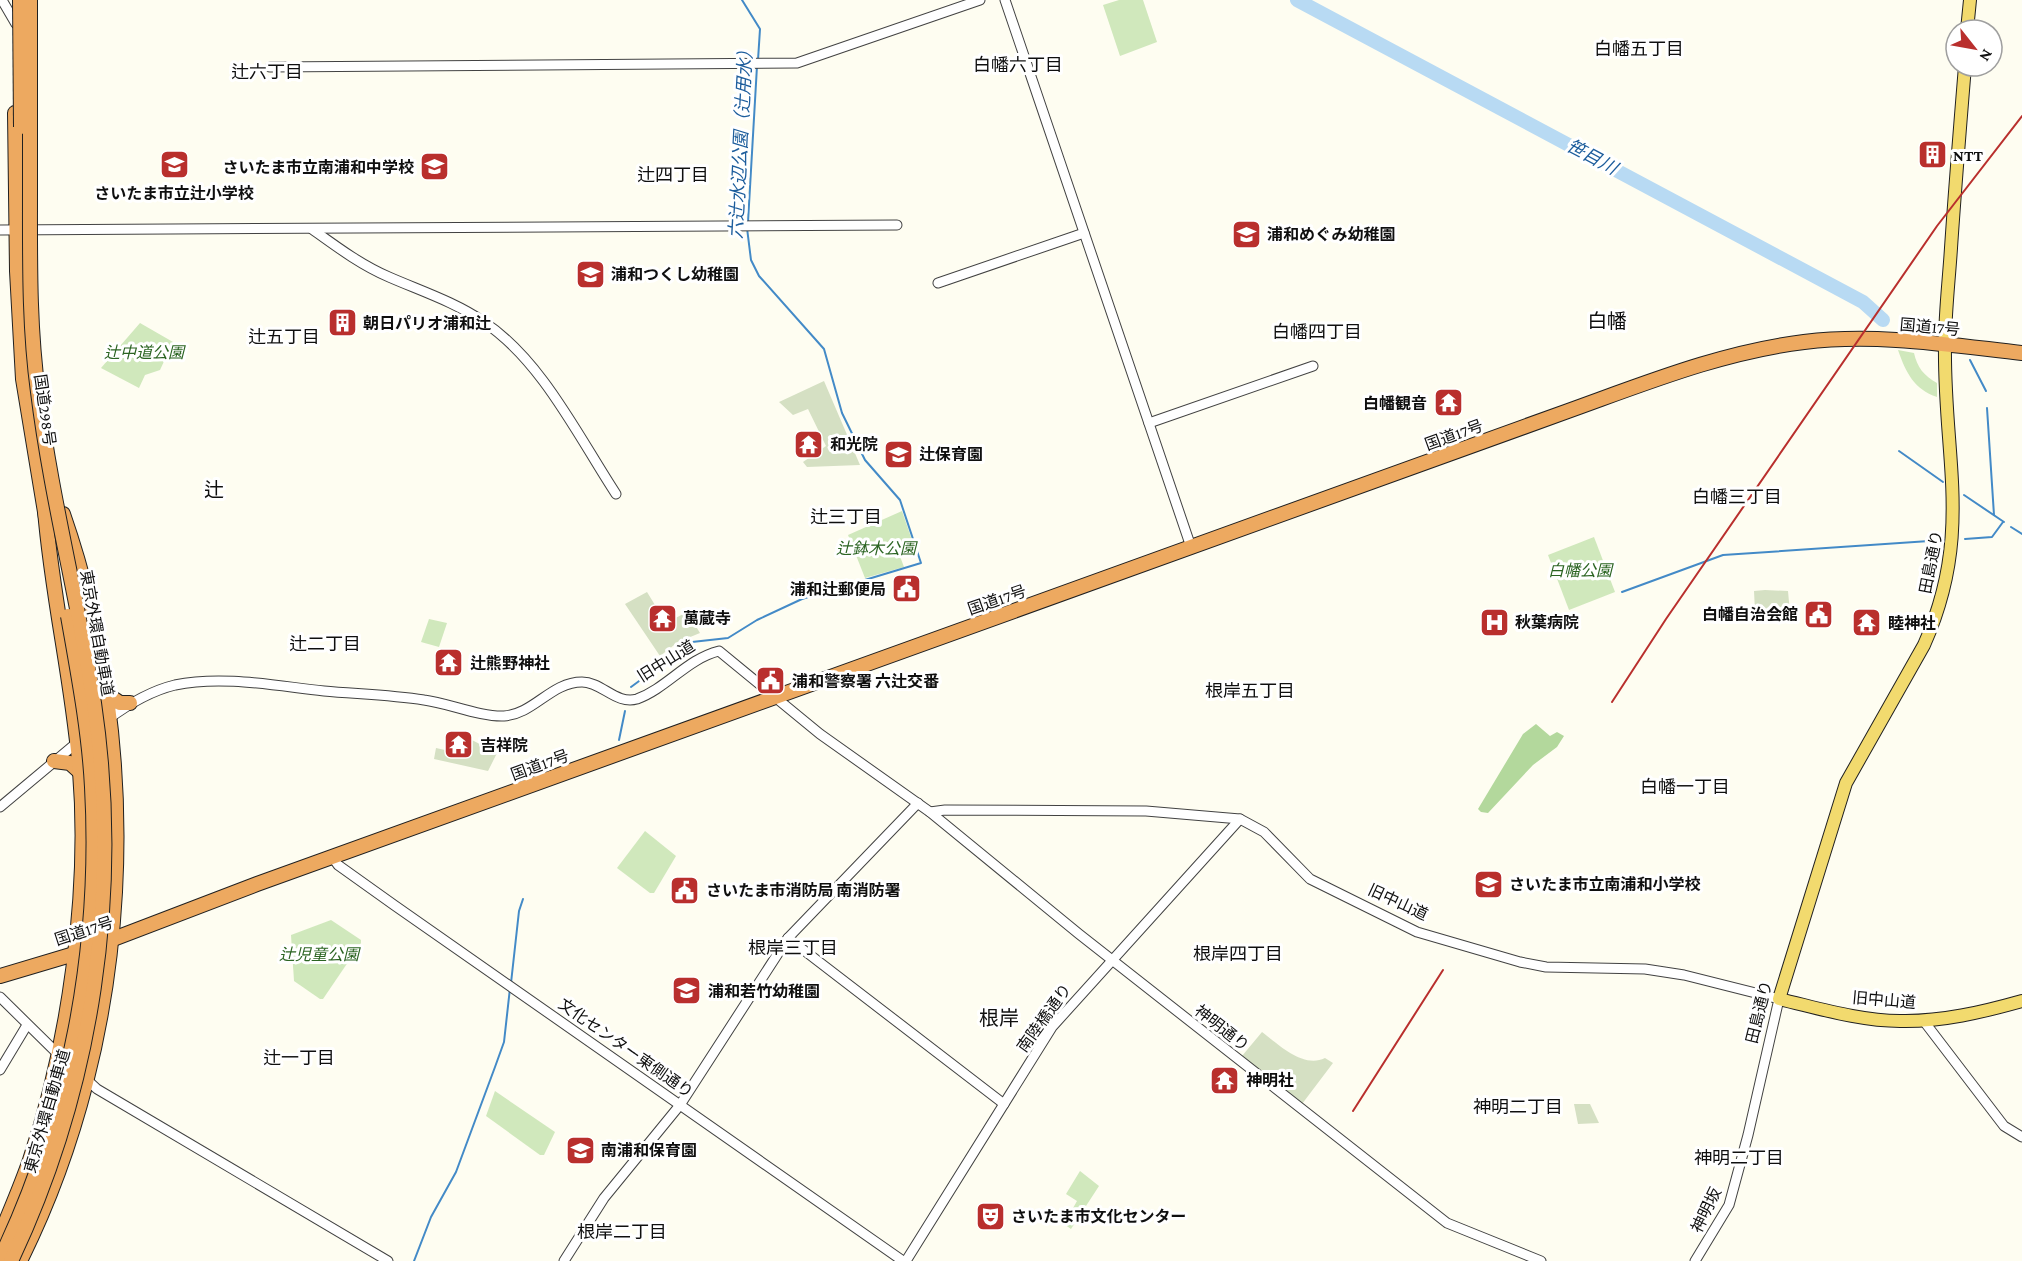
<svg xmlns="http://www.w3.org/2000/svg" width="2022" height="1261" font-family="'Crimson Pro','Noto Sans JP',serif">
  <rect width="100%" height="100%" fill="#fefdf1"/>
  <g fill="#d0e8bc">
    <path d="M1119,0H1143L1157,42L1120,56L1103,5Z"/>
    <path d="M140,323L173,342L160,370L145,375L139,388L101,368Z"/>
    <path d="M1898,350L1914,353C1917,367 1924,376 1937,383V397C1914,389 1906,373 1898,350Z"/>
    <path d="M902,511L914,546L898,551L904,567L865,578L848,535Z"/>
    <path d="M1594,537L1615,592L1569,610L1548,555Z"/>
    <path d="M429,619L447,623L439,647L421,642Z"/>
    <path d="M645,831L676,856L654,893H650L617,868Z"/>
    <path d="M331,920L361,940V943L323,999H320L294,981L291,935Z"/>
    <path d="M495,1091L555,1132L544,1155H540L486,1116Z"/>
    <path d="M1080,1171L1099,1186L1071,1229L1064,1224L1077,1201L1066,1194Z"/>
  </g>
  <path fill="#b3d89c" d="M1536,724L1550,736L1557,732L1564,736L1557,747L1533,765L1488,813L1481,812L1478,809L1523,734Z"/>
  <g fill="#d5e0c3">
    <path d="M824,381L860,465L807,467L803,462L826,446L808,409L793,415L779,402Z"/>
    <path d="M1765,590L1788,591L1790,613L1776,620L1773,608L1755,611L1754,591Z"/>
    <path d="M647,592L666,623L687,612L700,633L678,642L660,656L625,604Z"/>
    <path d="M470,739L497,753L488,771L434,759L436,748L467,755L472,745L468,743Z"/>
    <path d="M1262,1032C1278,1044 1303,1069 1325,1058L1333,1063L1302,1104L1242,1056Z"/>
    <path d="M1574,1104H1590L1599,1123L1578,1124Z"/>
  </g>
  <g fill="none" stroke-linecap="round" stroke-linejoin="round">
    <g stroke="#438ac7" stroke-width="2">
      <path d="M742,0L760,29L758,60"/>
      <path d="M748,222L757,66"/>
      <path d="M1970,360L1986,391"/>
      <path d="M1987,408L1994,515"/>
      <path d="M1899,451L1943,482"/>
      <path d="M1964,495L2004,522"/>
      <path d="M2011,527L2022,534"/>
      <path d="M1965,539L1992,537L2003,522"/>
      <path d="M1622,592L1723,555L1944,540"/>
      <path d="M631,687L692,642L728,638L757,620L802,599L921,563L900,500L865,460L842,413L824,349L759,276L751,260L747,228"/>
      <path d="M619,740L625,711"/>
      <path d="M511,983L519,911L523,899"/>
      <path d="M414,1261L431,1217L456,1172L495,1067L504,1042L510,988"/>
    </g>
    <path stroke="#b8daf3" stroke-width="14" d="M1297,0L1863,302L1883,320"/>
    <defs>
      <g id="minor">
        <path d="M2,0L16,24"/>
        <path d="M1005,0L1191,547"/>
        <path d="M270,67L797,63L980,0"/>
        <path d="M312,229C337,247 361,265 389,277C421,291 455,302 484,322C542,361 578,436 616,494"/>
        <path d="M0,230L897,225"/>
        <path d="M938,283L1084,233"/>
        <path d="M1149,423L1313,366"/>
        <path d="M107,720C127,705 150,691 175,685C223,675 276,686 324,691C357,694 391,695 424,700C448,703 480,717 504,716C534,714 551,682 582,682C602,682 616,705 637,699C667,688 687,659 719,651L820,734L930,812L1079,934L1447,1223L1541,1261"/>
        <path d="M0,807L79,741"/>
        <path d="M930,812L945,810L1146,811L1240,819L1264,832L1310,879L1417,932L1520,962L1546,967L1645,969L1684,975L1779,999L1748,1135L1729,1205L1695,1261"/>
        <path d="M333,858L338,865L394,905L903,1261"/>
        <path d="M788,938L1004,1104"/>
        <path d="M0,997L60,1056"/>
        <path d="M1923,1020L2004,1126L2022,1137"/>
        <path d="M0,1070L27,1025"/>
        <path d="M84,1077L97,1089L388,1261"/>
        <path d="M564,1261L604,1198L680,1105L788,938L918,803"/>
        <path d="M906,1261L1052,1027L1240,819"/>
      </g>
      <g id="major">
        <path d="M1967,30L1970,0"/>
        <path d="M1965,66C1960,127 1955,188 1951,248C1949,280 1945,312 1945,344C1943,457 1974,533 1924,645L1846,783L1779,999C1818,1008 1860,1021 1900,1021C1941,1022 1983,1012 2022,1001"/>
      </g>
      <g id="highway">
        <path d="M15,113L17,271L23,379L46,518"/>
        <path d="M105,693L120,703H130"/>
        <path d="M54,761L70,763L80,772"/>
        <path d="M0,976L74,954L257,884L1568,411C1646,383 1722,352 1804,342C1877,333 1950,345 2022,353"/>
        <path d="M0,1236C10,1211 21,1186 30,1160C69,1044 90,893 80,771C73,683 52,598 45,510"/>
        <path d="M20,1261C133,1034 146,753 63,514"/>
      </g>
    </defs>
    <use href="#minor" stroke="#424242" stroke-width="11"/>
    <use href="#major" stroke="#202020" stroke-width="14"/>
    <use href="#highway" stroke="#202020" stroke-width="16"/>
    <use href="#minor" stroke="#fff" stroke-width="9"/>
    <use href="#major" stroke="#f2da6e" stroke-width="12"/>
    <use href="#highway" stroke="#eda960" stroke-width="14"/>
    <g stroke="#b92f2d" stroke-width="2">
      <path d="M1612,702L1666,619L1937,226L2022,116"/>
      <path d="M1353,1111L1443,970"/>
    </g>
    <defs>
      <g id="highway-bridge">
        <path d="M20,0L21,127"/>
        <path d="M0,1259C70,1114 101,947 92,787C89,730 78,673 68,616"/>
        <path d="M11,1261C93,1088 122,892 94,703C78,599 51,497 38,392C29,326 30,260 30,193C30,129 30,64 30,0"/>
      </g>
    </defs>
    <use href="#highway-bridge" stroke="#202020" stroke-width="16" stroke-linecap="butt"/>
    <use href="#highway-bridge" stroke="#eda960" stroke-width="14"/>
  </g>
  <defs>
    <symbol id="building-square" viewBox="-11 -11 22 22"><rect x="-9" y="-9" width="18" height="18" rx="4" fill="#b92f2d" stroke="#fff"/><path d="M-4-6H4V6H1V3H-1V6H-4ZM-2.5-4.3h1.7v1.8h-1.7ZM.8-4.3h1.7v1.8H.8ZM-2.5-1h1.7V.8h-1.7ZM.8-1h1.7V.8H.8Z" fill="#fff"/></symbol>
    <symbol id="school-square" viewBox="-11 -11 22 22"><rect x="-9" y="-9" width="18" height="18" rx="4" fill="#b92f2d" stroke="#fff"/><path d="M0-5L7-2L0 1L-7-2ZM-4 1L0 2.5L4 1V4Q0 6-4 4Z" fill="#fff"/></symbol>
    <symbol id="temple-square" viewBox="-11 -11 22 22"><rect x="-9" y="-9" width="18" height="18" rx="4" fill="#b92f2d" stroke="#fff"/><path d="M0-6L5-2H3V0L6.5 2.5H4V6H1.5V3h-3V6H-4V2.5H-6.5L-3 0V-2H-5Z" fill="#fff"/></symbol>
    <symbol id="civic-square" viewBox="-11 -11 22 22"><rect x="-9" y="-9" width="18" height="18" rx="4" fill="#b92f2d" stroke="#fff"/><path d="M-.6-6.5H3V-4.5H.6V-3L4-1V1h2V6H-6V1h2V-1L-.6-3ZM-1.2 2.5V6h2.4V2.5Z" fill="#fff"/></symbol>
    <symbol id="hospital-square" viewBox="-11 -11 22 22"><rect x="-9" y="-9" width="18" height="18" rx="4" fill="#b92f2d" stroke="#fff"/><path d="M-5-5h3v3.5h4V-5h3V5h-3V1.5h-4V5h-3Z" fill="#fff"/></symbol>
    <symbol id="theatre-square" viewBox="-11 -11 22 22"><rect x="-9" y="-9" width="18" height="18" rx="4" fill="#b92f2d" stroke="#fff"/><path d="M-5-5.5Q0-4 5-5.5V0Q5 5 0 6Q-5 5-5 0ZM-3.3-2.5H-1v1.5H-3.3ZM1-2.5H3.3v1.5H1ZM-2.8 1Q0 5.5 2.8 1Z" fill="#fff"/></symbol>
  </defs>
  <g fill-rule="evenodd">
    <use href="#building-square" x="1916" y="138" width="33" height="33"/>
    <use href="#school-square" x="158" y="148" width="33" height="33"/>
    <use href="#school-square" x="418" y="150" width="33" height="33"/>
    <use href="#school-square" x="1230" y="218" width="33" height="33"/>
    <use href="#school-square" x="574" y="258" width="33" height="33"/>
    <use href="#building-square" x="326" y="306" width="33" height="33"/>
    <use href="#temple-square" x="1432" y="386" width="33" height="33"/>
    <use href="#temple-square" x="792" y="428" width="33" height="33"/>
    <use href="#school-square" x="882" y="438" width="33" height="33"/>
    <use href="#civic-square" x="890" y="572" width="33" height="33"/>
    <use href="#civic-square" x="1802" y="598" width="33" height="33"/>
    <use href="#temple-square" x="646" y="602" width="33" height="33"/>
    <use href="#hospital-square" x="1478" y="606" width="33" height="33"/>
    <use href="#temple-square" x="1850" y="606" width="33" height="33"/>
    <use href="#temple-square" x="432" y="646" width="33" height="33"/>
    <use href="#civic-square" x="754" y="664" width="33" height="33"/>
    <use href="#temple-square" x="442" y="728" width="33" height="33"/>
    <use href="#school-square" x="1472" y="868" width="33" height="33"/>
    <use href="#civic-square" x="668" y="874" width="33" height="33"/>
    <use href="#school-square" x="670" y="974" width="33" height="33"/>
    <use href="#temple-square" x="1208" y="1064" width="33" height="33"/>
    <use href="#school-square" x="564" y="1134" width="33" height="33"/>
    <use href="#theatre-square" x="974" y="1200" width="33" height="33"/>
  </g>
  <g text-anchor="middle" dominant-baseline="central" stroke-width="6" stroke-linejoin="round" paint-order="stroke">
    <g font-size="16" font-weight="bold" fill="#0f0f0f" stroke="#fff" text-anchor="start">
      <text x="1953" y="155">NTT</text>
      <text x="414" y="167" text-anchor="end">さいたま市立南浦和中学校</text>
      <text x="174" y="193" text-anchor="middle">さいたま市立辻小学校</text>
      <text x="1267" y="234">浦和めぐみ幼稚園</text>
      <text x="611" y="274">浦和つくし幼稚園</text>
      <text x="363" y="323">朝日パリオ浦和辻</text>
      <text x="1427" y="403" text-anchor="end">白幡観音</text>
      <text x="830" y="444">和光院</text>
      <text x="919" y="454">辻保育園</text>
      <text x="886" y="589" text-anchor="end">浦和辻郵便局</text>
      <text x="1798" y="614" text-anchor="end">白幡自治会館</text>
      <text x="683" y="618">萬蔵寺</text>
      <text x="1515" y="622">秋葉病院</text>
      <text x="1888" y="623">睦神社</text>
      <text x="470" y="663">辻熊野神社</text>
      <text x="792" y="681">浦和警察署 六辻交番</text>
      <text x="480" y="745">吉祥院</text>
      <text x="1509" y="884">さいたま市立南浦和小学校</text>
      <text x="706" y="890">さいたま市消防局 南消防署</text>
      <text x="708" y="991">浦和若竹幼稚園</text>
      <text x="1246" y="1080">神明社</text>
      <text x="601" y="1150">南浦和保育園</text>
      <text x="1011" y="1216">さいたま市文化センター</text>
    </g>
    <g font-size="16" fill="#0f0f0f" stroke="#fff">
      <text transform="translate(1930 327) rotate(5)">国道17号</text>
      <text transform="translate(45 410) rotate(82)">国道298号</text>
      <text transform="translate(1454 435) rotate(-20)">国道17号</text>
      <text transform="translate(1931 562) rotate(-79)">田島通り</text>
      <text transform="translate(997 600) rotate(-19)">国道17号</text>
      <text transform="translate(97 633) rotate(80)">東京外環自動車道</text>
      <text transform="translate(666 661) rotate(-32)">旧中山道</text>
      <text transform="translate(540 765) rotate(-20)">国道17号</text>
      <text transform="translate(1398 902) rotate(25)">旧中山道</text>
      <text transform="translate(84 931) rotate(-18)">国道17号</text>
      <text transform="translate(1884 1000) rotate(5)">旧中山道</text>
      <text transform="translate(1759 1012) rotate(-76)">田島通り</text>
      <text transform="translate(1044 1018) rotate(-54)">南陸橋通り</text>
      <text transform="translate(1222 1028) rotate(38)">神明通り</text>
      <text transform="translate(626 1048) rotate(35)">文化センター東側通り</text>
      <text transform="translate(47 1111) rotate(-74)">東京外環自動車道</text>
      <text transform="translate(1706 1210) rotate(-64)">神明坂</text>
    </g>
    <g font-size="16" font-style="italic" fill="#2b6422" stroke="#fff">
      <text x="144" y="352">辻中道公園</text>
      <text x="876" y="548">辻鉢木公園</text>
      <text x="1580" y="570">白幡公園</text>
      <text x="319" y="954">辻児童公園</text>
    </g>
    <g font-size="18" fill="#0f0f0f" stroke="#fff">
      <text x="1639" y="49">白幡五丁目</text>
      <text x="1018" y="65">白幡六丁目</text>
      <text x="267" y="72">辻六丁目</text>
      <text x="673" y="175">辻四丁目</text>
      <text x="1317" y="332">白幡四丁目</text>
      <text x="284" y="337">辻五丁目</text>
      <text x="1737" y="497">白幡三丁目</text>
      <text x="846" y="517">辻三丁目</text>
      <text x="325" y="644">辻二丁目</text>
      <text x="1250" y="691">根岸五丁目</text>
      <text x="1685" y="787">白幡一丁目</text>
      <text x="793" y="948">根岸三丁目</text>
      <text x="1238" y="954">根岸四丁目</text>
      <text x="299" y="1058">辻一丁目</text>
      <text x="1518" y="1107">神明二丁目</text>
      <text x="1739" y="1158">神明二丁目</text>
      <text x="622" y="1232">根岸二丁目</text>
    </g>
    <g font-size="18" font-style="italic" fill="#1d5d9c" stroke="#fff">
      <text transform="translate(741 140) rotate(-87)">六辻水辺公園（辻用水）</text>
      <text transform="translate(1592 157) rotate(28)">笹目川</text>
    </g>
    <g font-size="20" fill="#0f0f0f" stroke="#fff">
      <text x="1607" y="321">白幡</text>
      <text x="214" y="490">辻</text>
      <text x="999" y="1018">根岸</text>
    </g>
  </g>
  <g transform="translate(1974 48) rotate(121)"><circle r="28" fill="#ffffff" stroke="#9f9f9f" stroke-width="1.5"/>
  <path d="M0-4.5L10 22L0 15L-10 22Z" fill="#b92f2d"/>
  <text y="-9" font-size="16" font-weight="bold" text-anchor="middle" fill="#0f0f0f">N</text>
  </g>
</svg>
